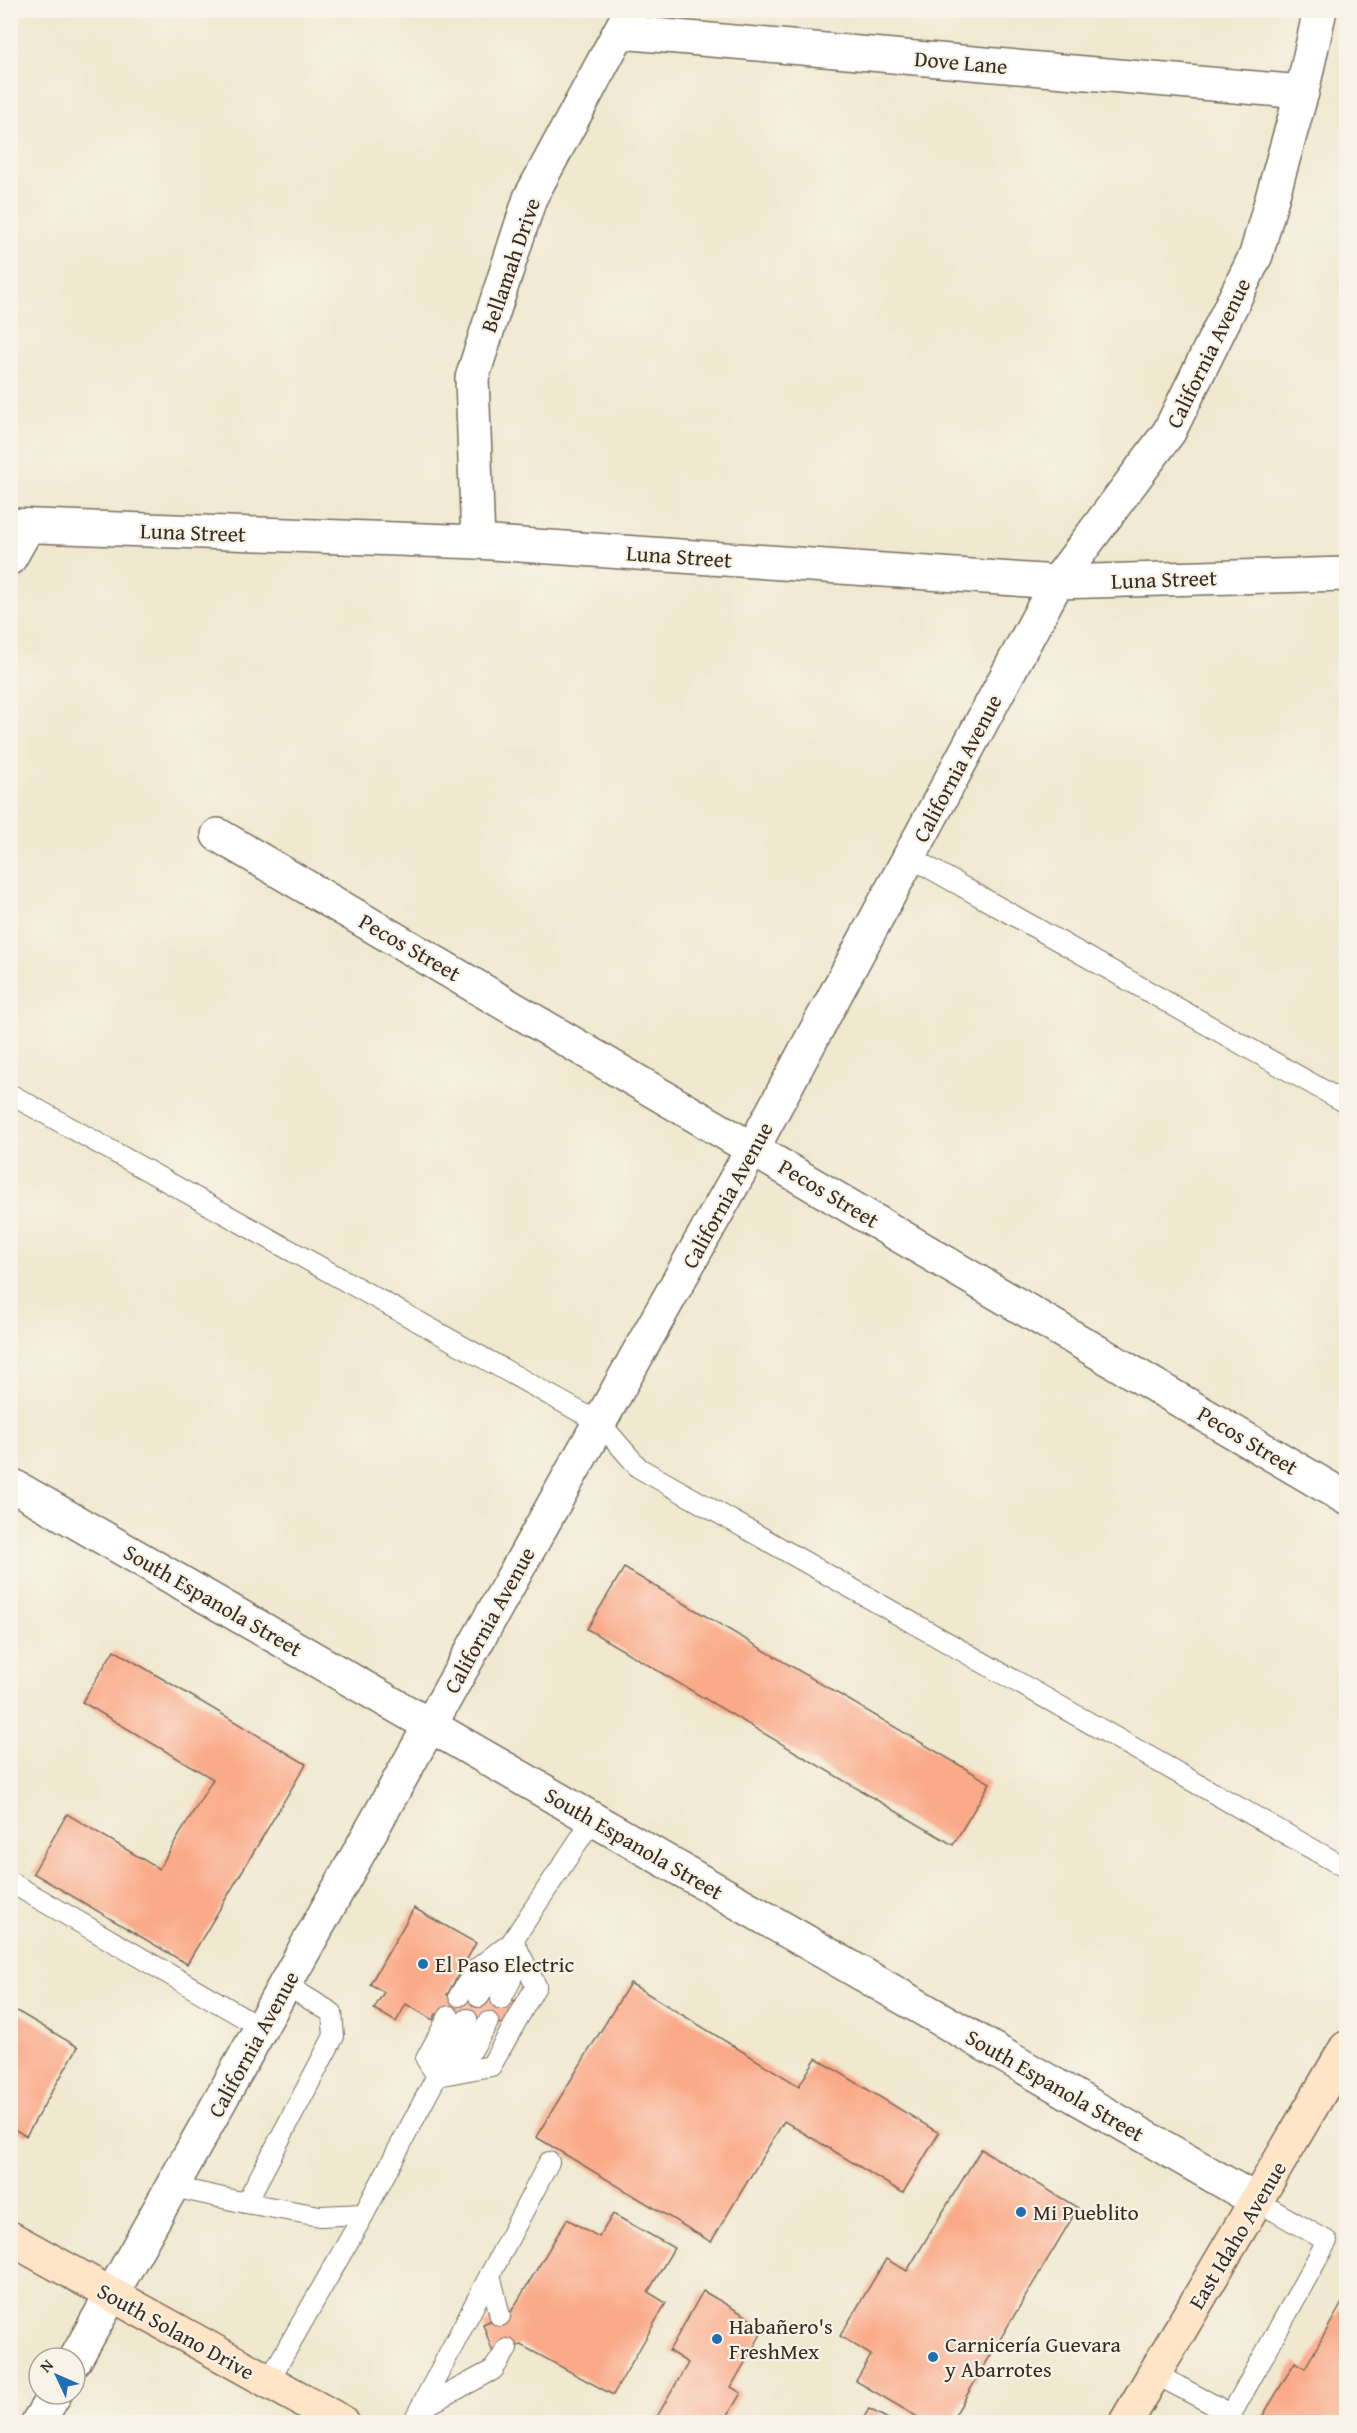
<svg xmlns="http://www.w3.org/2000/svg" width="1357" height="2433" font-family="'Gentium Book Plus',serif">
  <rect width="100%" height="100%" fill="#f7f3e8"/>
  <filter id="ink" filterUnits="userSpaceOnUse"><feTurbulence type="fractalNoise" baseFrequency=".0167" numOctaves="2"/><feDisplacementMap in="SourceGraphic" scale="12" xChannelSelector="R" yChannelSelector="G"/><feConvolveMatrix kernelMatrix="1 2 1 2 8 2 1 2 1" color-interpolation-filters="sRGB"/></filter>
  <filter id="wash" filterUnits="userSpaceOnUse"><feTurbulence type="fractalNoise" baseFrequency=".008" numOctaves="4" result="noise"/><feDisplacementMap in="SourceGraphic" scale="24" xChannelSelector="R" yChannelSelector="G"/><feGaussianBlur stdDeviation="1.35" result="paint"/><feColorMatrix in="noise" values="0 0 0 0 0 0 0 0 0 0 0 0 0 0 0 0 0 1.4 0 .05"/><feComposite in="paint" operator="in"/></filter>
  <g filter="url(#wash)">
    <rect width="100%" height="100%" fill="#f0e8cf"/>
    <g id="blocks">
      <g fill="#faaa89">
        <path d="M624,1568L990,1783L953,1845L587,1629Z"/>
        <path d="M114,1650L306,1764L187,1964L33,1873L67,1814L159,1869L213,1779L82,1702Z"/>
        <path d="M414,1908L476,1943L447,1995L518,2001L503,2024L436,2014L433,2020L406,2004L396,2022L374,2009L384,1992L370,1984Z"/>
        <path d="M630,1983L799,2086L816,2058L939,2133L903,2193L784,2121L711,2242L536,2137Z"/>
        <path d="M10,2007L78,2047L26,2136L10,2127V2091L17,2080L10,2076Z"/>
        <path d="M981,2149L1078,2208L951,2422H926L856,2381L871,2355L840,2336L886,2259L907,2271Z"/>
        <path d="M613,2214L674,2248L648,2292L666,2303L613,2395L521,2345L493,2353L483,2324L511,2312L567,2219L599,2237Z"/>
        <path d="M703,2291L765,2327L731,2387L741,2393L724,2422H654L688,2363L669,2351Z"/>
        <path d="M1346,2296V2422H1259L1295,2362L1305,2368Z"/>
        <path d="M869,2409L894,2422H861Z"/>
      </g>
    </g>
  </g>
  <g filter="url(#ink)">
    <use href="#blocks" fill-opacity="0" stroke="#7a6c5c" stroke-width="1.5"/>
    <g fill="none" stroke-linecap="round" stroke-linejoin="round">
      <defs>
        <g id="lane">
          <path d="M910,857L1346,1103"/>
          <path d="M10,1094L600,1423L639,1468L1346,1868"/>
          <path d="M10,1882L262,2028"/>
          <path d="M459,1996L475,1970L504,1947"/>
          <path d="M479,1997L513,1940L593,1819"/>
          <path d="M501,1999L511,1980L513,1943"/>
          <path d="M442,2072L472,2050L488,2022"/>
          <path d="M437,2076L491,2066L536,1986L513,1940"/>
          <path d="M437,2076L426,2059L449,2016"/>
          <path d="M173,2187L246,2203L334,2036L332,2013L286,1985"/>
          <path d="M246,2203L320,2216L364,2214"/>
          <path d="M490,2274L500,2316"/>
          <path d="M1155,2374L1231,2414"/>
          <path d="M268,2382L364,2214L467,2019"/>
          <path d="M420,2409L493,2370L507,2349"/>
          <path d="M413,2422L549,2162"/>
          <path d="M1227,2422L1327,2241L1257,2201"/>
        </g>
        <g id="street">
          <path d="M620,32L1302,92"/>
          <path d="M10,525L478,542L1057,582L1346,574"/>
          <path d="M478,542L472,378L530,198L629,14"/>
          <path d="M10,558L28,526"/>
          <path d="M218,835L1346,1498"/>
          <path d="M10,1484L1257,2201"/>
          <path d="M75,2360L753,1148L1057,582L1169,432L1256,255L1302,92L1320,10"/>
          <path d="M38,2422L55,2394"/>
        </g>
        <g id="secondary">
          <path d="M10,2238L342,2422"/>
          <path d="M1126,2422L1346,2048"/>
        </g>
      </defs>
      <use href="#lane" stroke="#7a6c5c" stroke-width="22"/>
      <use href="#street" stroke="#7a6c5c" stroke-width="36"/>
      <use href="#secondary" stroke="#7a6c5c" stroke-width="36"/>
      <use href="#lane" stroke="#fff" stroke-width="20"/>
      <use href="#street" stroke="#fff" stroke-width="33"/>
      <use href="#secondary" stroke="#ffe4c6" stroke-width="33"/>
    </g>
  </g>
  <g fill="#1f6fb2" stroke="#f7f3e8" stroke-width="2">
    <circle cx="423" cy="1964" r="6"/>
    <circle cx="1021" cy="2212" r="6"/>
    <circle cx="717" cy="2339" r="6"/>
    <circle cx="933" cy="2357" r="6"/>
  </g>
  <g text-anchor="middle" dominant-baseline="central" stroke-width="4.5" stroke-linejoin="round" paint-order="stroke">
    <g font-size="22" fill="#3b2a1e" stroke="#f7f3e8">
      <text transform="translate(961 62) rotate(5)">Dove Lane</text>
      <text transform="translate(510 265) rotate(-71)">Bellamah Drive</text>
      <text transform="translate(1208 353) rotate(-64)">California Avenue</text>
      <text transform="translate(193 532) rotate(2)">Luna Street</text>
      <text transform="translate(679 556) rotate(4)">Luna Street</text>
      <text transform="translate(1164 579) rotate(-2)">Luna Street</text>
      <text transform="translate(957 768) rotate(-62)">California Avenue</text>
      <text transform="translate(410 947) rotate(30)">Pecos Street</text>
      <text transform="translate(829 1193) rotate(31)">Pecos Street</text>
      <text transform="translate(727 1195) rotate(-61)">California Avenue</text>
      <text transform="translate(1248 1440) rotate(31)">Pecos Street</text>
      <text transform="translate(213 1600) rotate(30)">South Espanola Street</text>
      <text transform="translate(489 1620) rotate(-61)">California Avenue</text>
      <text transform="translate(634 1843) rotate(30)">South Espanola Street</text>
      <text transform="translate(253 2044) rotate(-61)">California Avenue</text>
      <text transform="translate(1055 2085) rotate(30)">South Espanola Street</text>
      <text transform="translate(1237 2235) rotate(-59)">East Idaho Avenue</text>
      <text transform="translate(176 2331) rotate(29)">South Solano Drive</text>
    </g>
    <g font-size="22" fill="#3b2a1e" stroke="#f7f3e8" text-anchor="start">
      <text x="435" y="1964">El Paso Electric</text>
      <text x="1033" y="2212">Mi Pueblito</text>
      <text x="729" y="2326">Habañero's<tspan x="729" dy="25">FreshMex</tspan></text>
      <text x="945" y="2344">Carnicería Guevara<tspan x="945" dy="25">y Abarrotes</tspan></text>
    </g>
  </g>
  <rect width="1357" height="2433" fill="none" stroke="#f7f3e8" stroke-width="36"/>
  <g transform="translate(57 2376) rotate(314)"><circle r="28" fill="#f7f3e8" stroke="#aca397" stroke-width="1.5"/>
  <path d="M0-4.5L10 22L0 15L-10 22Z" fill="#1f6fb2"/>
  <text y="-9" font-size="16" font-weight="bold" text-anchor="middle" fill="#3b2a1e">N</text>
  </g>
</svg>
